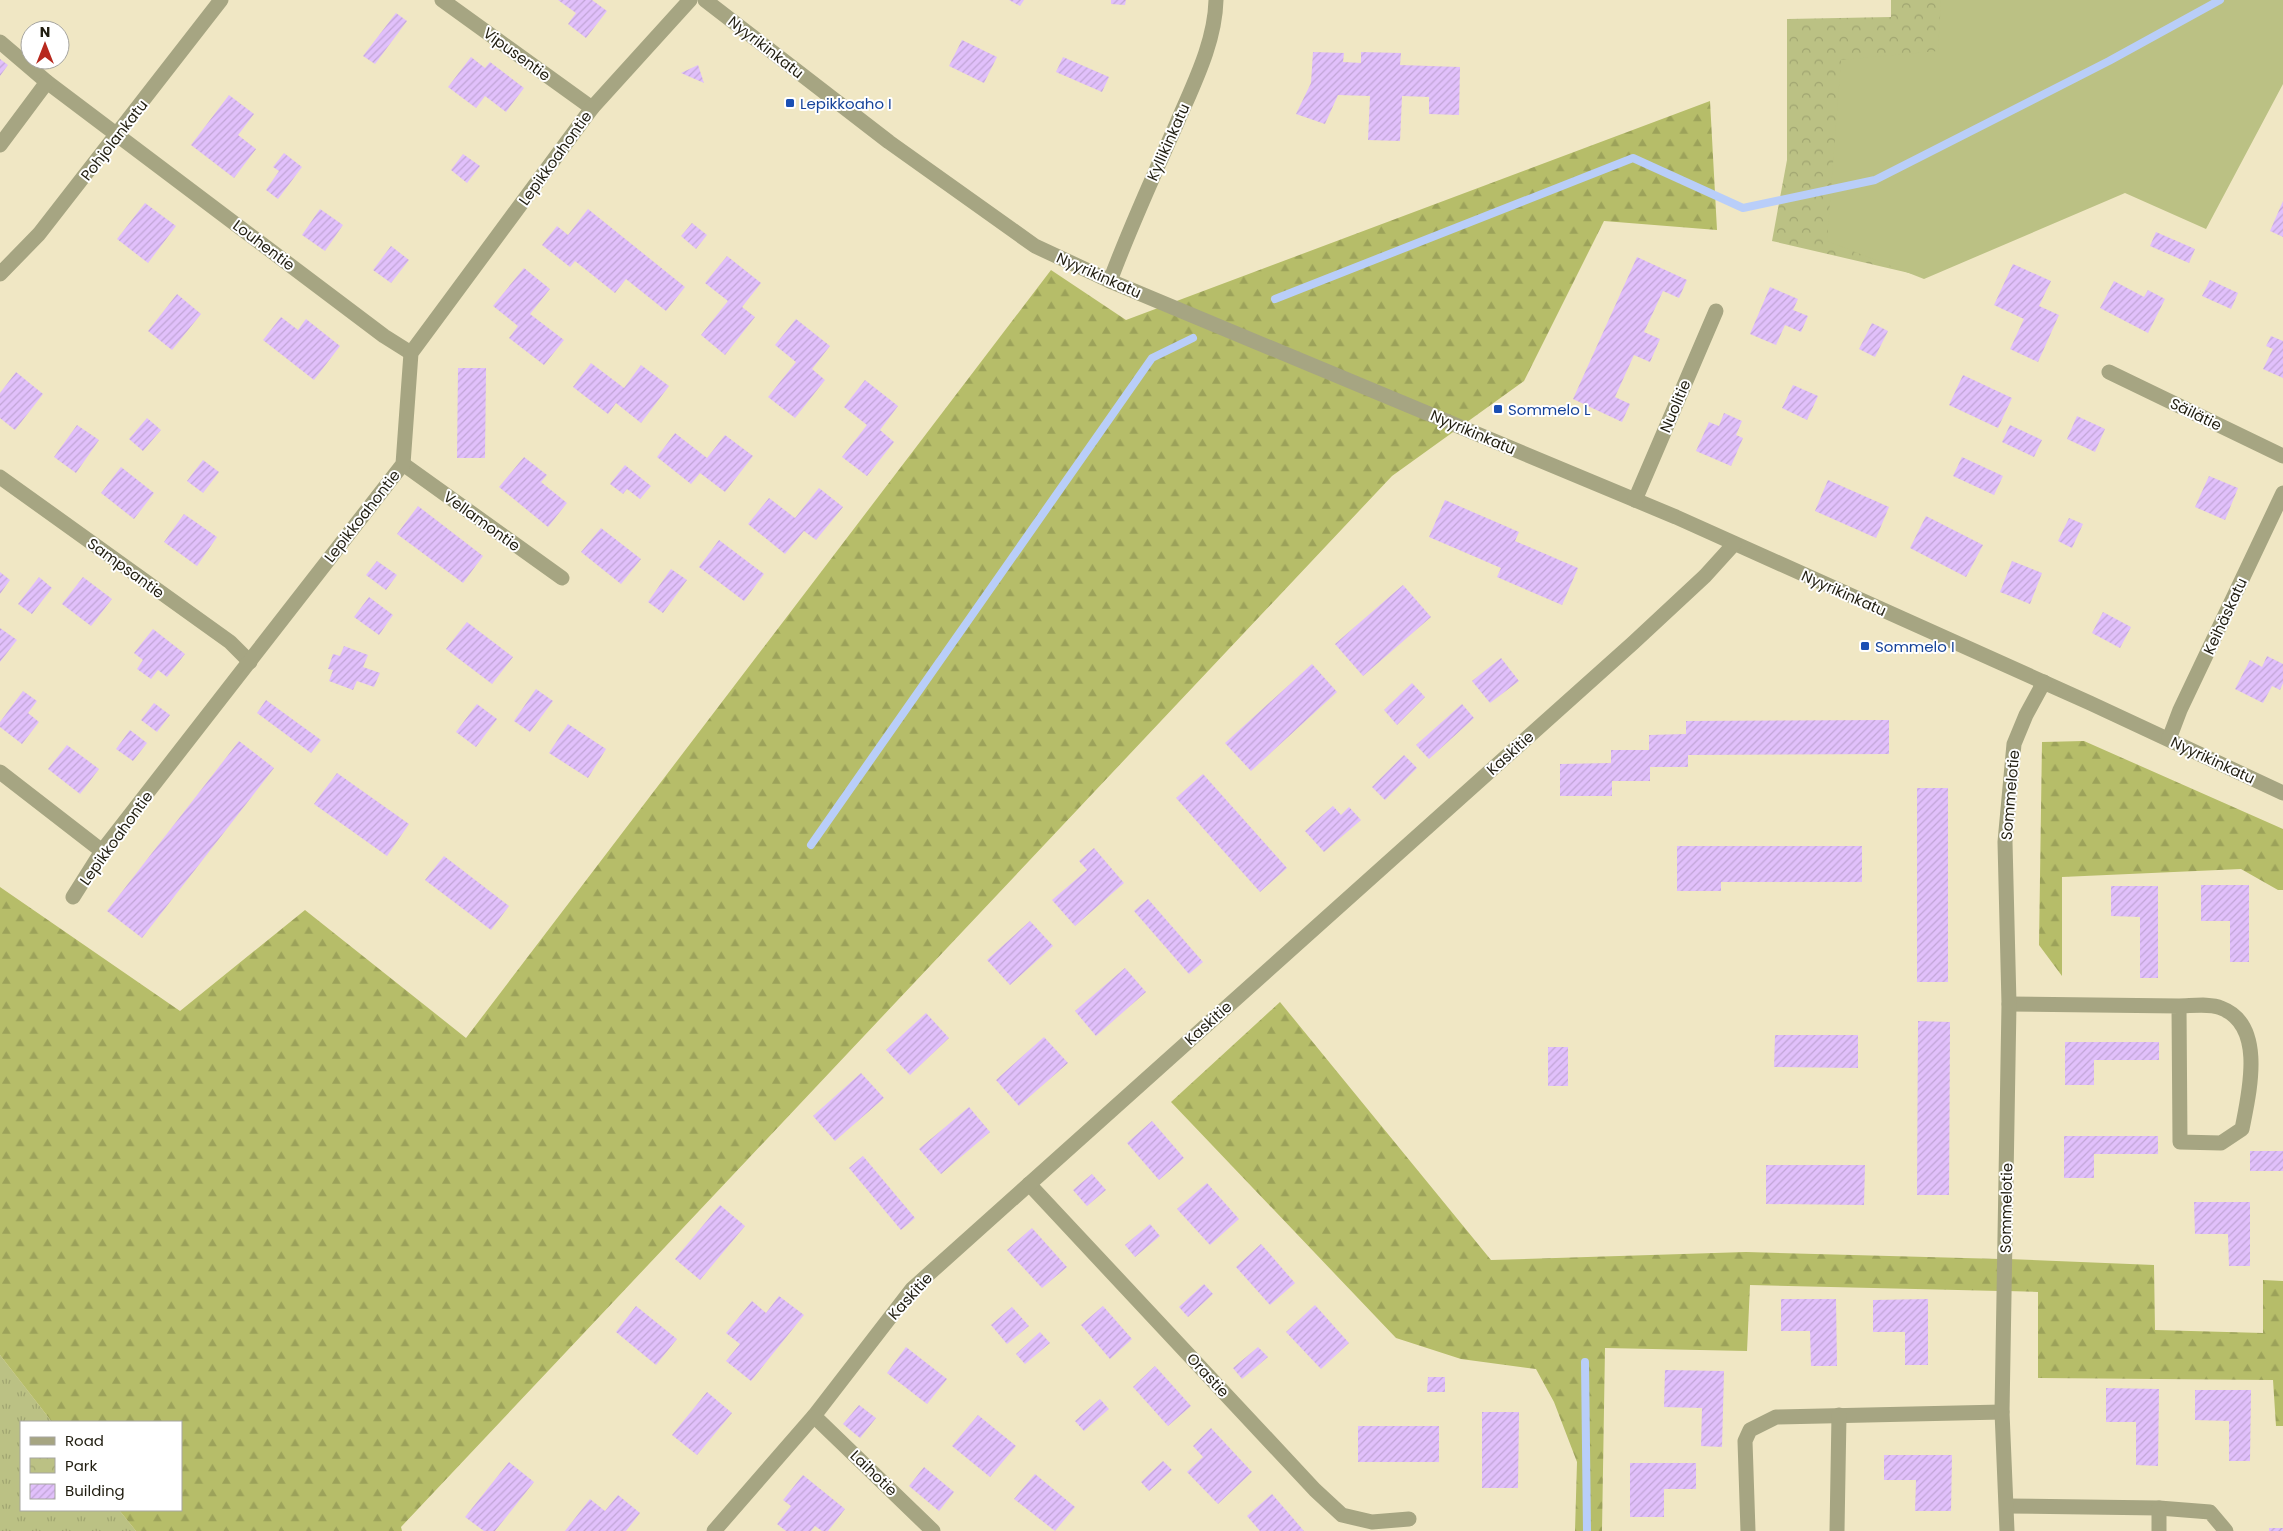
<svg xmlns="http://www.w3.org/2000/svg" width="2283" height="1531" font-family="Poppins,sans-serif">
  <defs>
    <pattern id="grass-tufts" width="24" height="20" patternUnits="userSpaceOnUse" patternTransform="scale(1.25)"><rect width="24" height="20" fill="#bbc184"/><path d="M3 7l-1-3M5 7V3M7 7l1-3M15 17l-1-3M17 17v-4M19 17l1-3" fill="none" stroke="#a0a571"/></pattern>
    <pattern id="forest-firs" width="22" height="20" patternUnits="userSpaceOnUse" patternTransform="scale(1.25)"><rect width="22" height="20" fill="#b6bd69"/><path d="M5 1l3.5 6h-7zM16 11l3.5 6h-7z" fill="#9ca25a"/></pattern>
    <pattern id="park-crowns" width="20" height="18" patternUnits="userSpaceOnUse" patternTransform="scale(1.25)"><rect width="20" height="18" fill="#bbc184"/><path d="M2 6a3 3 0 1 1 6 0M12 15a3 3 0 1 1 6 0" fill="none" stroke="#a0a571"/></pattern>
    <pattern id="building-hatch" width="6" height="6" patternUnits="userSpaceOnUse" patternTransform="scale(1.25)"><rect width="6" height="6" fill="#e1c0fb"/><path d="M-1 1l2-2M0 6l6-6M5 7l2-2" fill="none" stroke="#c1a5d6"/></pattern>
  </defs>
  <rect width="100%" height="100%" fill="#f0e7c4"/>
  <path fill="url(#grass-tufts)" d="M0,1355L52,1422H21V1510H119L136,1531H0Z"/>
  <g fill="url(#forest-firs)">
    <path d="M1710,101L1717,230L1604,221L1524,381L1392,476L401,1527L402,1531H136L119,1510H181V1422H52L0,1355V887L180,1011L305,910L466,1038L1051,270L1126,320Z"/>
    <path d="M2084,741L2283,829V890H2278L2241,869L2062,877V976L2039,945L2042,742Z"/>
    <path d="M1280,1002L1491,1260L1746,1252L2001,1259L2000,1291L1750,1285L1747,1351L1605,1348L1602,1531H1575L1577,1462L1554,1402L1536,1369L1461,1359L1396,1338L1171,1102Z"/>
    <path d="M2008,1259L2154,1265L2155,1330L2263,1333V1280L2283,1281V1426H2276L2273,1380L2038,1378V1292L2007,1291Z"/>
  </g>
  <path fill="url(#park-crowns)" d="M1891,0H2283L2126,186L1922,276L1772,241L1787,160V19L1891,17Z"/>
  <path fill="#bbc184" d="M1941,0H2283V84L2206,229L2125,193L1924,279L1827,241L1841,60L1938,51Z"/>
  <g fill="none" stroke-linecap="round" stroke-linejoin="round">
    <g stroke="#b9cef9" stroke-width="8">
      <path d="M1275,299L1633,158L1743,208L1875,180L2109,61L2220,0"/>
      <path d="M811,845L1152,358L1193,338"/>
      <path d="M1585,1362L1587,1531"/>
    </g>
  </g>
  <g fill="url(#building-hatch)">
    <path d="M558,0H592L607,11L586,38L568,24L576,13Z"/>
    <path d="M1009,0H1024L1020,6Z"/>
    <path d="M1111,0H1126L1125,5L1111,4Z"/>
    <path d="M396,13L407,21L375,64L363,56Z"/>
    <path d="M962,40L997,57L984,83L949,66Z"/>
    <path d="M1313,52L1344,53L1343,62L1361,63V52L1401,53L1400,65L1460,67L1459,115L1429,114V97L1402,96L1400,141L1368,140L1370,96L1338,95L1325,124L1296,114L1311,83Z"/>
    <path d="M471,57L485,68L490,62L524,88L506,112L485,96L476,108L448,87Z"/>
    <path d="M1063,57L1109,77L1102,92L1056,72Z"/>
    <path d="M0,59L8,65L0,76Z"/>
    <path d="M698,65L704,83L681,73Z"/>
    <path d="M229,95L254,114L238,135L256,149L234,178L191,145Z"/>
    <path d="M284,153L302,167L278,199L266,190L279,171L273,167Z"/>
    <path d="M463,154L480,166L467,183L451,170Z"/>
    <path d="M2283,201V237L2270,231Z"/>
    <path d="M145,203L176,226L148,263L117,239Z"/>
    <path d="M320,209L343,225L325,251L302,235Z"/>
    <path d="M588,209L685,287L666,311L626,279L615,293L575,261L570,267L542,245L557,226L568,235Z"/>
    <path d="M692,223L707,235L696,249L681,236Z"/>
    <path d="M2156,232L2195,249L2189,263L2150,246Z"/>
    <path d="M391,246L409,260L391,283L373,270Z"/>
    <path d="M727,256L761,283L742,307L755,317L725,355L701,335L728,301L705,283Z"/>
    <path d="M1637,257L1687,280L1679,298L1663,291L1644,332L1660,339L1650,362L1634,355L1615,397L1630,404L1622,422L1573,399Z"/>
    <path d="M2013,264L2051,281L2039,306L2059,315L2038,362L2010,349L2024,319L1994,305Z"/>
    <path d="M524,268L550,289L530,314L564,340L544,365L509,338L518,326L493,306Z"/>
    <path d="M2210,280L2238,293L2231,309L2202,296Z"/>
    <path d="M2114,281L2144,297L2148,290L2165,299L2148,333L2100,308Z"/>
    <path d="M1770,287L1798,299L1793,310L1808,316L1801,332L1785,325L1776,345L1750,334Z"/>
    <path d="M177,294L201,314L172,350L148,331Z"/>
    <path d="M281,317L298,330L306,319L340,346L314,380L263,340Z"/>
    <path d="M796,319L830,346L812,369L825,380L795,418L768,397L796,362L775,345Z"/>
    <path d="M1872,323L1888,331L1875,357L1859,349Z"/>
    <path d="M2271,336L2283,341V378L2263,369L2273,349L2266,346Z"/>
    <path d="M591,363L624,388L641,365L669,386L641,423L616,403L608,414L573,387Z"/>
    <path d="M458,368H486L485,458H457Z"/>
    <path d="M16,372L43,394L15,430L0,418V393Z"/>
    <path d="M1963,375L2012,398L1998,428L1949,405Z"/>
    <path d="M865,380L898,406L880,430L894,442L867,476L842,457L867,425L844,407Z"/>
    <path d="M1793,385L1818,396L1807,420L1782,408Z"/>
    <path d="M1724,413L1742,421L1736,435L1743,438L1731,466L1696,451L1709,422L1719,426Z"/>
    <path d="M2077,416L2105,429L2095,452L2067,439Z"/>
    <path d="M147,418L161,430L143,451L129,439Z"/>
    <path d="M77,425L99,440L76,473L54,457Z"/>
    <path d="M2010,425L2042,440L2034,457L2002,442Z"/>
    <path d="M675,433L707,458L725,435L753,456L725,492L700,473L691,484L657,457Z"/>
    <path d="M524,457L547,475L541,482L567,503L548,527L499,487Z"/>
    <path d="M1962,457L2003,476L1994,495L1953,476Z"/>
    <path d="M203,460L219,472L203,493L187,481Z"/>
    <path d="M625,465L651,486L640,499L627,489L623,494L610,484Z"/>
    <path d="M121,467L154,493L134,519L101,493Z"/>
    <path d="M2209,476L2238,488L2225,520L2195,507Z"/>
    <path d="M1828,480L1889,507L1876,538L1815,511Z"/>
    <path d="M819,488L843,507L816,540L804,531L785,554L748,524L769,498L795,518Z"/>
    <path d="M1445,500L1519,532L1515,541L1578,568L1562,605L1497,577L1501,568L1429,537Z"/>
    <path d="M418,506L483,556L463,583L397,534Z"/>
    <path d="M184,514L217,537L197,566L164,542Z"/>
    <path d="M1926,516L1983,545L1966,577L1910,548Z"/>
    <path d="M2069,518L2083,524L2072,548L2058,541Z"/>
    <path d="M601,528L641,559L621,584L581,552Z"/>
    <path d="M719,540L764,574L744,601L699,567Z"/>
    <path d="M377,561L397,575L386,590L366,575Z"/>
    <path d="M2012,561L2042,573L2030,604L2000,592Z"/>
    <path d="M671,569L687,580L663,613L648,602Z"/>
    <path d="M0,572L10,580L0,594Z"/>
    <path d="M39,577L52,588L32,614L18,604Z"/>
    <path d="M83,577L112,599L91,626L62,604Z"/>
    <path d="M1403,585L1431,617L1363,676L1335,644Z"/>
    <path d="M369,597L393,615L379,635L354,617Z"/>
    <path d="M2103,612L2131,627L2120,648L2092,633Z"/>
    <path d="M467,622L513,657L492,684L446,649Z"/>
    <path d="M0,628L17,640L0,662Z"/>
    <path d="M153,629L185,654L167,677L158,670L151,679L137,669L143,660L134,653Z"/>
    <path d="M344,646L368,655L363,667L380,673L374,687L357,681L353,690L329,681L333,670L328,669L333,654L340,656Z"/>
    <path d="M2267,656L2283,664V683L2280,690L2272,686L2263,703L2235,689L2250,660L2262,667Z"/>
    <path d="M1501,658L1519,681L1490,703L1472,681Z"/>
    <path d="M1312,664L1337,692L1251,771L1225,743Z"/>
    <path d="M1412,683L1425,697L1397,725L1384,710Z"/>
    <path d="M536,689L553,701L530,732L514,721Z"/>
    <path d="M23,691L37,701L28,713L39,722L22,744L0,727V722Z"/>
    <path d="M266,700L321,740L311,753L257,713Z"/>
    <path d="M154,703L170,715L157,732L141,720Z"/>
    <path d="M477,704L497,719L476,747L456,732Z"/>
    <path d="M1462,704L1474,718L1429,759L1416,745Z"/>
    <path d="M1889,720V754L1688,755V767H1650V781H1612V796H1560V764L1611,763V750H1649V735L1686,734V721Z"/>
    <path d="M568,724L606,749L588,778L549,753Z"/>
    <path d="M130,730L147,743L133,761L116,749Z"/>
    <path d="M239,741L274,768L142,938L107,911Z"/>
    <path d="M67,745L99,769L80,794L48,769Z"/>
    <path d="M1404,755L1417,768L1385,800L1372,787Z"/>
    <path d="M337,773L409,824L387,856L314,804Z"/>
    <path d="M1203,774L1287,868L1260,892L1176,798Z"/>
    <rect x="1917" y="788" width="31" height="194"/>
    <path d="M1333,806L1341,815L1349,807L1361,820L1324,852L1305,831Z"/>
    <path d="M1677,846H1862V882H1721V891H1677Z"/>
    <path d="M1094,848L1124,883L1075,926L1052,900L1087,870L1079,861Z"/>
    <path d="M444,856L509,906L491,930L425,880Z"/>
    <path d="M2201,885H2249V962H2230V921H2201Z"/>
    <path d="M2111,886H2158V978H2140V917L2111,916Z"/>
    <path d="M1148,899L1203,962L1189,974L1134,911Z"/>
    <path d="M1030,921L1053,946L1010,985L987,960Z"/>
    <path d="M1125,968L1146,992L1096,1036L1075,1011Z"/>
    <path d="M926,1013L949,1038L910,1075L886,1050Z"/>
    <path d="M1918,1021L1950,1022L1949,1195H1917Z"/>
    <path d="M1775,1035H1858V1068L1774,1067Z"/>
    <path d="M1044,1037L1068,1063L1019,1106L996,1080Z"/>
    <path d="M2065,1042H2159V1060H2094V1085H2065Z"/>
    <rect x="1548" y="1047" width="20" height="39"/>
    <path d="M861,1073L884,1098L835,1141L813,1116Z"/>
    <path d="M969,1107L990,1132L941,1174L919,1149Z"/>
    <path d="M1152,1121L1184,1158L1159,1180L1127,1143Z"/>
    <path d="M2064,1136H2158V1154H2094V1178H2064Z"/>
    <rect x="2250" y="1151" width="33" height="20"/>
    <path d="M863,1156L915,1218L901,1230L849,1168Z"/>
    <path d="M1766,1165H1865L1864,1205L1766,1204Z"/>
    <path d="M1092,1174L1106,1190L1087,1206L1073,1190Z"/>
    <path d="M1207,1183L1239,1219L1210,1245L1177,1209Z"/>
    <path d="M2194,1202H2250V1266H2229L2228,1234H2195Z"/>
    <path d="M720,1205L745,1226L700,1280L675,1259Z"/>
    <path d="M1150,1224L1160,1236L1135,1257L1125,1245Z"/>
    <path d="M1032,1228L1067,1267L1042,1288L1007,1250Z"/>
    <path d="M1261,1244L1295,1283L1270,1305L1236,1267Z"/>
    <path d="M1204,1284L1213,1294L1188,1317L1179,1307Z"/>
    <path d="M779,1296L804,1315L751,1381L726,1361L740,1344L726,1333L752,1301L766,1313Z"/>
    <path d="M1781,1299H1836L1837,1366H1811L1810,1331H1781Z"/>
    <path d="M1928,1299V1365H1905V1332H1873V1300Z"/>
    <path d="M1315,1305L1349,1343L1321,1369L1286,1332Z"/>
    <path d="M636,1306L677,1339L656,1365L616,1332Z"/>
    <path d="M1103,1306L1132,1339L1110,1359L1081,1325Z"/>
    <path d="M1012,1307L1029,1326L1007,1344L991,1325Z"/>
    <path d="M1040,1332L1050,1343L1025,1364L1016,1354Z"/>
    <path d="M906,1347L947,1379L927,1404L887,1373Z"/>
    <path d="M1258,1347L1268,1357L1242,1379L1233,1368Z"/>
    <path d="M1155,1366L1191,1406L1168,1426L1133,1387Z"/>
    <path d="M1665,1370L1724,1371L1722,1447L1701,1446L1702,1408L1664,1407Z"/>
    <path d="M1428,1377H1445V1392H1427Z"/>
    <path d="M2106,1388L2159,1389L2158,1466L2136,1465V1422H2106Z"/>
    <path d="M2195,1390H2251L2250,1461H2229V1421L2195,1420Z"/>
    <path d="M707,1392L732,1413L697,1455L672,1435Z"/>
    <path d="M1100,1399L1109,1409L1084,1431L1075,1421Z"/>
    <path d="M859,1405L876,1418L860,1438L843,1424Z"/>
    <path d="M1482,1412H1519L1518,1488H1482Z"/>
    <path d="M978,1415L1016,1446L990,1477L952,1446Z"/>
    <rect x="1358" y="1426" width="81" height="36"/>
    <path d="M1211,1428L1252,1472L1218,1504L1187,1472L1203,1457L1193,1446Z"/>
    <path d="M1884,1455H1952L1951,1511H1915L1916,1480H1884Z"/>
    <path d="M1163,1461L1172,1470L1149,1491L1141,1482Z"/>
    <path d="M509,1462L534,1482L495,1531H484L465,1517Z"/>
    <path d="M1630,1463H1696V1489H1664V1517H1630Z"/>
    <path d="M924,1467L954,1492L939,1511L909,1486Z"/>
    <path d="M1035,1474L1075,1507L1055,1531L1014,1499Z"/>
    <path d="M803,1475L845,1509L828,1531H822L815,1526L811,1531H786L777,1524L791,1506L783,1500Z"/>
    <path d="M1272,1494L1304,1531H1260L1247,1516Z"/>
    <path d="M618,1495L640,1513L626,1531H565L590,1499L605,1511Z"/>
    <rect x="2269" y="1528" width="14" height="3"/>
  </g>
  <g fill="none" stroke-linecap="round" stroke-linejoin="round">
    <g stroke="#a6a582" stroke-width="15">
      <path d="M442,0L592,108"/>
      <path d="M705,0L889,142L1035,246L1110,281L1676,517L2090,703L2283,793"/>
      <path d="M0,42L47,82L384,336L411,353"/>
      <path d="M0,145L47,82"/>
      <path d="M0,274L39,234L221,0"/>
      <path d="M1110,281C1130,227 1154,175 1177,123C1193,85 1215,43 1216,0"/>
      <path d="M2109,372L2283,456"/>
      <path d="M403,464L562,578"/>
      <path d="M0,477L230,642L250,662"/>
      <path d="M1635,500L1716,311"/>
      <path d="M2169,739L2180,710L2283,493"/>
      <path d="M0,772L102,851"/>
      <path d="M73,897L102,851L403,464L411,353L592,108L690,0"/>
      <path d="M2009,1004L2179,1006L2180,1142L2221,1143L2242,1129C2249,1093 2266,1025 2221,1008C2210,1003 2191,1006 2179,1006"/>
      <path d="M1029,1184L1315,1490L1342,1515L1372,1522L1409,1519"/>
      <path d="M814,1416L933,1531"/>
      <path d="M2007,1506L2159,1508L2210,1512L2226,1531"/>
      <path d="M2159,1508V1531"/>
      <path d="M714,1531L814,1416L912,1289L1633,643L1705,576L1734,544"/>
      <path d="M1748,1531L1745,1441L1750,1430L1776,1417L2002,1412"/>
      <path d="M1837,1531L1839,1415"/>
      <path d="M2007,1531L2002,1412L2009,1004L2005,842L2014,744L2026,715L2044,682"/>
    </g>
  </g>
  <g fill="#1a4fb4" stroke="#fff" stroke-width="2">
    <rect x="785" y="98" width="10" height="10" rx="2.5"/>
    <rect x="1493" y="404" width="10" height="10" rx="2.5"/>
    <rect x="1860" y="641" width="10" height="10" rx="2.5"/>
  </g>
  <g text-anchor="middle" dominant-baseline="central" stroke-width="4" stroke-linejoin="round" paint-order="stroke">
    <g font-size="15" fill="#211e11" stroke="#fff">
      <text transform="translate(766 47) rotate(38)">Nyyrikinkatu</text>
      <text transform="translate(517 54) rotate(36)">Vipusentie</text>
      <text transform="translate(114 140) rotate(-52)">Pohjolankatu</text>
      <text transform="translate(1168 142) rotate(-66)">Kyllikinkatu</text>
      <text transform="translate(555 158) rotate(-54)">Lepikkoahontie</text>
      <text transform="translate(264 245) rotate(37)">Louhentie</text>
      <text transform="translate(1099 275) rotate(24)">Nyyrikinkatu</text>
      <text transform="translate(1675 406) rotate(-67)">Nuolitie</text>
      <text transform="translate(2196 414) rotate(26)">Säilätie</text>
      <text transform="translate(1473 432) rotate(23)">Nyyrikinkatu</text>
      <text transform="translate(362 516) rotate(-52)">Lepikkoahontie</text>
      <text transform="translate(482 521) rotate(36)">Vellamontie</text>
      <text transform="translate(126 568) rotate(36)">Sampsantie</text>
      <text transform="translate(1844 593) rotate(24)">Nyyrikinkatu</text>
      <text transform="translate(2225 616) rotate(-65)">Keihäskatu</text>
      <text transform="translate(1510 753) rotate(-42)">Kaskitie</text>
      <text transform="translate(2213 760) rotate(25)">Nyyrikinkatu</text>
      <text transform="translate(2010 795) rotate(-85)">Sommelotie</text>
      <text transform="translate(116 838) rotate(-54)">Lepikkoahontie</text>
      <text transform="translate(1208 1023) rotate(-42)">Kaskitie</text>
      <text transform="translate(2006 1208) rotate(-89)">Sommelotie</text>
      <text transform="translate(910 1296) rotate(-48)">Kaskitie</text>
      <text transform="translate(1208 1375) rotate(47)">Orastie</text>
      <text transform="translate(874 1473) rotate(44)">Laihotie</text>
    </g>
    <g font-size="15" fill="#164399" stroke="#fff" text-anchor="start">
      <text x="800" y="103">Lepikkoaho I</text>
      <text x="1508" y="409">Sommelo L</text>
      <text x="1875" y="646">Sommelo I</text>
    </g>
  </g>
  <rect x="20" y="1421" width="162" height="90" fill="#ffffff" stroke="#a6a5a0"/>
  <rect x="30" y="1437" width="25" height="8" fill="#a6a582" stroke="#a6a5a0"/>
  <text x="65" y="1446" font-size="15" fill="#211e11">Road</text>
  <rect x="30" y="1458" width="25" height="15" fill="url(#park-crowns)" stroke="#a6a5a0"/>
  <text x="65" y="1471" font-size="15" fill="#211e11">Park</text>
  <rect x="30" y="1484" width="25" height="15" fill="url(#building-hatch)" stroke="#a6a5a0"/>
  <text x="65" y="1496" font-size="15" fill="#211e11">Building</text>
  <g transform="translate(45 45)"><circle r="24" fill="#ffffff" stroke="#a6a5a0"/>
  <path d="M0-4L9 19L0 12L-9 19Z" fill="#b7291e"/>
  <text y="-8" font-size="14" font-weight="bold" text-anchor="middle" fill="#211e11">N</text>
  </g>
</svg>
